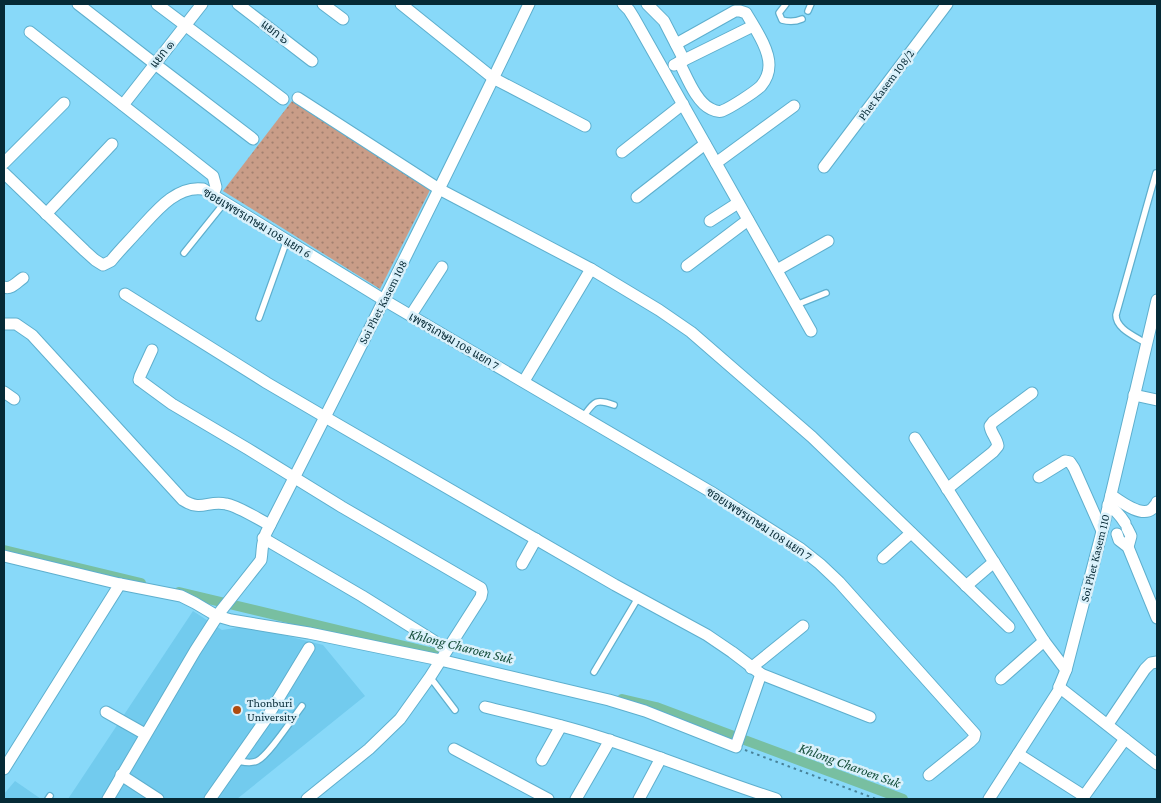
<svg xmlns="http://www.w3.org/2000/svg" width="1161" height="803" font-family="'Crimson Pro',Sarabun,serif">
  <defs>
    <pattern id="grass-dots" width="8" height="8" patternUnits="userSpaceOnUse" patternTransform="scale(1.25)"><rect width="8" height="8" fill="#c99d88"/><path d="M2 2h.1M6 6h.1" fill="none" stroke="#a18070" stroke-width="1.8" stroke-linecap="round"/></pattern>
  </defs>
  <rect width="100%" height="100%" fill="#88d9f9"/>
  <g fill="#72cbee">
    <path d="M193,611L222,630L248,626L323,645L365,696L237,799H68Z"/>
    <path d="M15,781L41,799H4V794Z"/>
  </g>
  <path fill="url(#grass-dots)" d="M292,101L430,190L380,289L223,191Z"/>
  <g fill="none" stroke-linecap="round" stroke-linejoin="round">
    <g stroke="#78bfa1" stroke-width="10">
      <path d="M4,550L141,583"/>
      <path d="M179,592L442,655"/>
      <path d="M622,699L656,707L903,799"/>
    </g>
    <defs>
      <g id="lane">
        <path d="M786,4L779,13L782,20C789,22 795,22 802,19"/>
        <path d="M808,11L811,4"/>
        <path d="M184,253L225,202"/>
        <path d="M796,305L826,293"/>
        <path d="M259,318L287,240"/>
        <path d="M1147,344C1135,336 1116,329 1116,315L1156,173"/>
        <path d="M583,417C594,402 595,398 614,405"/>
        <path d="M594,672L638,598"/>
        <path d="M430,677L455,710"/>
        <path d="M237,761C244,762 251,764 257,761C269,755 292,719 302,706"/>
        <path d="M48,799L50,796"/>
      </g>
      <g id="street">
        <path d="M78,4L155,64L253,139"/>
        <path d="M157,4L283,99"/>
        <path d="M238,4L312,61"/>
        <path d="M323,4L343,19"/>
        <path d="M401,4L493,78L585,126"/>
        <path d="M623,4L629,10L634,18L811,331"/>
        <path d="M647,4L664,21L684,60"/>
        <path d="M30,32L213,176L216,187L213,194"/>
        <path d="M676,44L735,11H740L746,13C754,27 769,48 769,65C769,73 766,80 761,86C755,92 730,108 722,111C719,112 715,111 711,109C696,102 687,77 679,62"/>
        <path d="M674,65L753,26"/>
        <path d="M298,98L439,189L591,269L659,310L691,332L812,437L1009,627"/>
        <path d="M123,105L202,4"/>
        <path d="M622,152L683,104"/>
        <path d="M4,163L64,103"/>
        <path d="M716,163L794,106"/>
        <path d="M824,167L947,4"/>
        <path d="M4,173L85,251L95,260L103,265L111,261C119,251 128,242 137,232C154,214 175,185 203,189L384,300L711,492L801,549L820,564L839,582L975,734L974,738L970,742L929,775"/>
        <path d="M637,197L705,144"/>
        <path d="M46,214L112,144"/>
        <path d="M710,221L738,203"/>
        <path d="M687,266L748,220"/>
        <path d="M777,270L828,241"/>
        <path d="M4,287C11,290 17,282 23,278"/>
        <path d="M125,294L267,383L325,417L615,585L707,635L732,652L761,674L870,717"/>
        <path d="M411,315L442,267"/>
        <path d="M4,324H16L32,335L183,500C201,512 208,500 226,504C238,506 258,519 270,525"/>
        <path d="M152,350L140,376L139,380L142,382L172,404L248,449L342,507L481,588L482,592L481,597L430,677L400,719L369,749L307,799"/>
        <path d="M524,381L591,269"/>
        <path d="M4,392L14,399"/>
        <path d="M1134,395L1157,400"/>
        <path d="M915,438L1044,641L1066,670"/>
        <path d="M1039,477L1065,461L1070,462L1074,468L1102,531"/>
        <path d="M947,489L993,452L998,446C997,438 991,434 990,426L993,422L1032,393"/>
        <path d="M1111,495C1120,501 1141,518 1152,509C1153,508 1157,503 1157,502"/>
        <path d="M1108,505C1116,510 1120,515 1125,523"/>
        <path d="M1127,528L1131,536L1128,547"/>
        <path d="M1117,534L1119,540L1128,547L1157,618"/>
        <path d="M263,538L362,596L434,641"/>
        <path d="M4,556L120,584L181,596L195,603L217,616L231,620L309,633L440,660L609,700L645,711L736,747"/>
        <path d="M883,558L911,533"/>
        <path d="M522,564L536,539"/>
        <path d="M966,586L994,562"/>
        <path d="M751,668L803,626"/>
        <path d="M1001,679L1044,641"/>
        <path d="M1059,687L1157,764"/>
        <path d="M485,707C521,716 559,724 596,736C657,755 716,780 776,799"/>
        <path d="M106,712L145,734"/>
        <path d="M1108,724L1145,669L1151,663L1157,662"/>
        <path d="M737,743L761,674"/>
        <path d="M454,749L548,799"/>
        <path d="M1018,754L1084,796"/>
        <path d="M542,760L561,726"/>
        <path d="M4,769L120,584"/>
        <path d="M121,775L158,799"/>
        <path d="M108,799L195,651L220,612L261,560C263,548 261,544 266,533C356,357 444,182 529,4"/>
        <path d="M210,799L266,719L309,648"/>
        <path d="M576,799L610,740"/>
        <path d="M639,799L661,758"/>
        <path d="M989,799L1059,690V687L1066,670L1105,520L1157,300"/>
        <path d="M1082,799L1125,739"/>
      </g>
    </defs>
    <use href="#lane" stroke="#5eafce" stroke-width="8"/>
    <use href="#street" stroke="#5eafce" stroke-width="13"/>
    <path stroke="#488299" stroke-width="2" stroke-dasharray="2.5 4" stroke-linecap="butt" d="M745,750L876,799"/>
    <use href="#lane" stroke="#fff" stroke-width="5.5"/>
    <use href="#street" stroke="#fff" stroke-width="11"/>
  </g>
  <circle fill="#af4c10" stroke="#daf1fb" stroke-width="2" cx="237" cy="710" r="5"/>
  <g text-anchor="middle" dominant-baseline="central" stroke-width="5" stroke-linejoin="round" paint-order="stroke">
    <g font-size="12" fill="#062a36" stroke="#daf1fb">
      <text transform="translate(275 32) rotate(37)">แยก ๖</text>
      <text transform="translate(162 54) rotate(-52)">แยก ๑</text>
      <text transform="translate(886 85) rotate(-53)">Phet Kasem 108/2</text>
      <text transform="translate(257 223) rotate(31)">ซอยเพชรเกษม 108 แยก 6</text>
      <text transform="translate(383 302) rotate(-63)">Soi Phet Kasem 108</text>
      <text transform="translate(454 341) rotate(30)">เพชรเกษม 108 แยก 7</text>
      <text transform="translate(759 524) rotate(33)">ซอยเพชรเกษม 108 แยก 7</text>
      <text transform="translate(1095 558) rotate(-76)">Soi Phet Kasem 110</text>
    </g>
    <g font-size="12" fill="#062a36" stroke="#daf1fb" text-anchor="start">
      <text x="247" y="703">Thonburi<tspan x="247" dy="14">University</tspan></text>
    </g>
    <g font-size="14" font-style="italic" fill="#144e3a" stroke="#daf1fb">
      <text transform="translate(461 646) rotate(14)">Khlong Charoen Suk</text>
      <text transform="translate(850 765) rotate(20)">Khlong Charoen Suk</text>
    </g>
  </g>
  <rect width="1161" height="803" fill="none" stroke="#062a36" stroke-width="10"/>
</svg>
